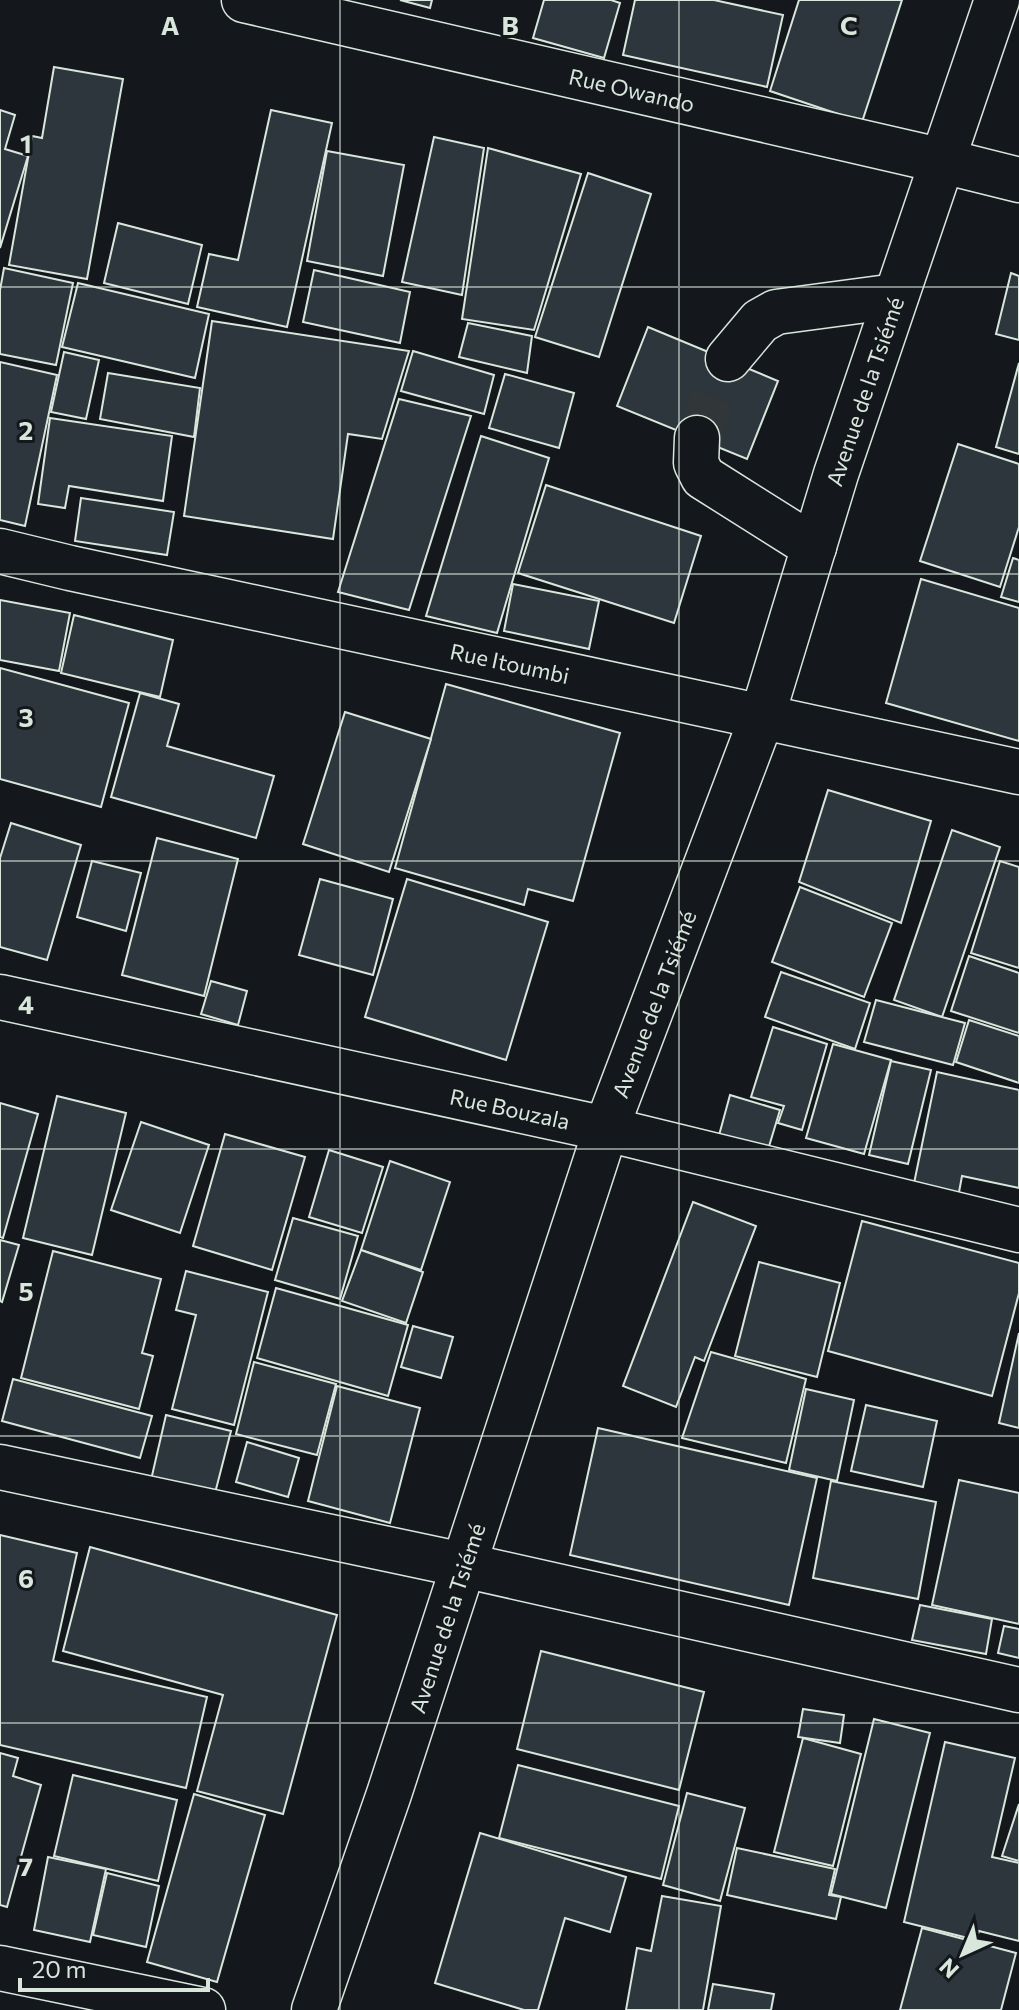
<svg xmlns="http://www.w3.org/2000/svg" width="1019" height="2010" font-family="Commissioner,sans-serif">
  <rect width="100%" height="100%" fill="#14181c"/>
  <g fill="#2c363c" stroke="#d8e6dc" stroke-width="2">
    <path d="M400,0H432L430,8Z"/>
    <path d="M544,0H611L620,3L604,58L533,38Z"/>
    <path d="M635,0H714L783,15L767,87L623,55Z"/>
    <path d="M799,0H902L862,122L770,91Z"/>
    <path d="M54,67L123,79L87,279L9,265L32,136L42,138Z"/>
    <path d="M0,110L15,115L5,149L28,156L0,248Z"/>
    <path d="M271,110L332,123L287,327L197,307L209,254L238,260Z"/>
    <path d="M434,137L484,148L462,295L402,282Z"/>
    <path d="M488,148L581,174L534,330L462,319Z"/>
    <path d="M327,151L404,165L383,276L307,261Z"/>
    <path d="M588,173L651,194L599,357L535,337Z"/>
    <path d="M118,223L202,245L188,304L104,283Z"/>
    <path d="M4,268L73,283L56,365L0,354V290Z"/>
    <path d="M314,270L410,292L400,343L303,322Z"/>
    <path d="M1011,273L1019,276V340L996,334Z"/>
    <path d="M78,283L209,314L195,378L62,347Z"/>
    <path d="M212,321L409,351L382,439L348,434L333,539L184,516Z"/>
    <path d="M468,323L532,336L527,373L459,357Z"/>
    <path d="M648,327L778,381L747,459L617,406Z"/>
    <path d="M413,351L494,375L484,414L401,391Z"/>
    <path d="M64,352L99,360L86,419L51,412Z"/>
    <path d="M0,362L57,375L25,526L0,520Z"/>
    <path d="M1019,363V454L996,447Z"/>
    <path d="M108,373L200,388L194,437L100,419Z"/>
    <path d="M505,374L574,393L559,448L489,428Z"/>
    <path d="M399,399L471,416L409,610L338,592Z"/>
    <path d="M50,418L172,436L163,501L69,486L65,508L38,504Z"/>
    <path d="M481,436L549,458L497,633L426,616Z"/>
    <path d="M958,444L1019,464V527L1000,587L920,561Z"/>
    <path d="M546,485L701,536L674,623L518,573Z"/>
    <path d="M81,498L174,512L167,555L75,541Z"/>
    <path d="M1013,558L1019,560V602L1001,597Z"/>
    <path d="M921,579L1019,608V741L886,703Z"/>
    <path d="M513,584L599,601L589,649L504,631Z"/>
    <path d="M0,600L70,613L59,671L0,660Z"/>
    <path d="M74,615L173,640L160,697L61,673Z"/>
    <path d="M0,668L129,703L101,807L0,779Z"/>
    <path d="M446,684L620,733L573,901L528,889L524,905L395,868Z"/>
    <path d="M140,693L179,704L167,746L274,776L256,838L111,797Z"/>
    <path d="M345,712L431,739L389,872L303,844Z"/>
    <path d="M828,790L931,821L901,923L799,882Z"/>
    <path d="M11,823L81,845L47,960L0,947V858Z"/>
    <path d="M952,830L1000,847L942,1017L894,1000Z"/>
    <path d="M157,838L238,859L204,996L122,975Z"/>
    <path d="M92,861L141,873L126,931L77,917Z"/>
    <path d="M1000,861L1019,867V968L971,953Z"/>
    <path d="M320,879L393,899L373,975L299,955Z"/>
    <path d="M407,879L548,922L506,1060L365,1017Z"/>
    <path d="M800,887L892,923L864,997L772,962Z"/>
    <path d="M969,956L1019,973V1033L951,1011Z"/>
    <path d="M781,972L870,1003L855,1049L765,1017Z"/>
    <path d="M211,981L247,991L238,1025L201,1014Z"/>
    <path d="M876,1000L965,1023L953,1065L864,1042Z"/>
    <path d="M969,1020L1019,1036V1083L956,1062Z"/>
    <path d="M773,1027L827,1044L802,1130L778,1123L784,1106L751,1097Z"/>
    <path d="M833,1044L891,1060L864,1154L806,1138Z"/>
    <path d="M891,1061L931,1070L908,1164L869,1155Z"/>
    <path d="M937,1072L1019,1090V1188L962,1176L957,1203L912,1193Z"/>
    <path d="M730,1095L780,1110L767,1153L718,1139Z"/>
    <path d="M57,1096L126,1113L92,1255L23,1238Z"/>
    <path d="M0,1103L38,1114L3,1238L0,1237Z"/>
    <path d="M141,1122L209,1145L180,1233L111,1210Z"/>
    <path d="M225,1134L305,1157L272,1270L193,1246Z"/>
    <path d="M329,1150L383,1167L362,1233L309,1217Z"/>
    <path d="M390,1161L450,1182L421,1270L361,1250Z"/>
    <path d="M693,1202L756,1226L704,1361L695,1357L676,1407L623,1386Z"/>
    <path d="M293,1218L358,1236L340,1299L275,1280Z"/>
    <path d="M862,1221L1019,1263V1293L992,1396L828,1351Z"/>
    <path d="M0,1240L19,1245L2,1302L0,1301Z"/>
    <path d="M361,1250L423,1272L406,1323L342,1301Z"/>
    <path d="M53,1251L161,1279L142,1353L153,1356L139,1409L21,1378Z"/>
    <path d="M759,1262L840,1283L817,1377L735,1356Z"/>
    <path d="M186,1271L268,1292L234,1425L172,1409L196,1315L176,1310Z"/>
    <path d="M276,1288L408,1325L388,1396L257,1358Z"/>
    <path d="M413,1326L453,1337L441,1378L401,1367Z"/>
    <path d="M1019,1333V1428L999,1423Z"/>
    <path d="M711,1352L806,1379L786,1463L682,1438Z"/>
    <path d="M254,1362L336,1384L317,1455L236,1434Z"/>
    <path d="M13,1379L152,1416L140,1458L2,1421Z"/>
    <path d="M337,1386L420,1408L390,1523L308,1501Z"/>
    <path d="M806,1389L854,1400L837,1481L789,1470Z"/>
    <path d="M866,1405L937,1421L923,1487L851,1471Z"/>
    <path d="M166,1415L231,1431L214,1497L151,1480Z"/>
    <path d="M598,1428L817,1478L789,1605L570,1555Z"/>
    <path d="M247,1442L299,1458L288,1497L236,1482Z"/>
    <path d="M959,1480L1019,1493V1624L932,1605Z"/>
    <path d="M831,1481L936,1502L918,1599L813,1578Z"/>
    <path d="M0,1535L77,1553L53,1661L207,1697L186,1788L0,1745Z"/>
    <path d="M90,1547L337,1615L283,1814L197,1791L223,1695L63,1651Z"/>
    <path d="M920,1605L992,1619L986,1654L912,1640Z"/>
    <path d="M1004,1626L1019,1629V1658L998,1653Z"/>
    <path d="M541,1651L704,1692L679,1790L517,1749Z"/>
    <path d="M803,1709L844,1715L840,1743L798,1737Z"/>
    <path d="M874,1719L930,1733L886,1908L831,1894Z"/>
    <path d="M803,1738L861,1754L833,1866L774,1852Z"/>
    <path d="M945,1742L1015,1758L992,1857L1019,1863V1941L979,1931L976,1940L904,1922Z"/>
    <path d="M0,1753L18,1758L13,1776L41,1785L7,1907L0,1905Z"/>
    <path d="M518,1765L679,1806L661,1879L499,1838Z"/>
    <path d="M73,1775L177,1800L158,1881L54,1856Z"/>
    <path d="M687,1793L745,1808L720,1901L663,1885Z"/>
    <path d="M194,1794L265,1815L217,1982L147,1962Z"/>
    <path d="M1019,1804V1861L1002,1856Z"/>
    <path d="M480,1833L626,1877L610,1932L565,1918L538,2010H524L435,1983Z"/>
    <path d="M737,1848L835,1869L829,1895L841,1897L836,1919L727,1895Z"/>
    <path d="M48,1857L106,1869L90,1942L34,1930Z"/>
    <path d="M107,1873L159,1886L146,1947L93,1935Z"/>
    <path d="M662,1896L721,1906L703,2010H626L637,1948L651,1951Z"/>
    <path d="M922,1928L1016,1953L1001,2010H900Z"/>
    <path d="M713,1984L774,1994L771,2010H708Z"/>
  </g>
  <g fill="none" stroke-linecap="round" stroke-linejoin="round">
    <path stroke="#313739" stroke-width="44" stroke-dasharray="44 22" stroke-linecap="butt" d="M697,438L728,359"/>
    <defs>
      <g id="minor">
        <path id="s1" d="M244,0L943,161L1019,180"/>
        <path d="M728,359L760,321L776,312L896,296"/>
        <path d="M697,438L696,463L703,477L814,547"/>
        <path id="s2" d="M0,551L70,568L1019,772"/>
        <path id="s3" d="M0,997L606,1129L1019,1230"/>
        <path d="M0,1467L463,1565L1019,1690"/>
        <path d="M0,1968L203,2010"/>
      </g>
      <g id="major">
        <path id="s4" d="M314,2010L389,1794L606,1129L762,717L836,474L997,0"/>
      </g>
    </defs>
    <use href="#minor" stroke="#d8e6dc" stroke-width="47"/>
    <use href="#major" stroke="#d8e6dc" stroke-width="47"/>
    <use href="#minor" stroke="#14181c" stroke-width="44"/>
    <use href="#major" stroke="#14181c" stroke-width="44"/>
  </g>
  <path fill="none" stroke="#d8e6dc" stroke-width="2" stroke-opacity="0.55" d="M340,0V2010M679,0V2010M0,287H1019M0,574H1019M0,861H1019M0,1149H1019M0,1436H1019M0,1723H1019"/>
  <g text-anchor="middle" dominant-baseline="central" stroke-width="6" stroke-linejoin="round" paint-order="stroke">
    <g font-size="22" fill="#d8e6dc" stroke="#14181c">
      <text stroke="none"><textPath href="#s1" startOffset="398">Rue Owando</textPath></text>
      <text stroke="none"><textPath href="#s4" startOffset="1710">Avenue de la Tsiémé</textPath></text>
      <text stroke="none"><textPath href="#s2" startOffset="522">Rue Itoumbi</textPath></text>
      <text stroke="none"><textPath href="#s4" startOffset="1062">Avenue de la Tsiémé</textPath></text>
      <text stroke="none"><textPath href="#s3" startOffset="522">Rue Bouzala</textPath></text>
      <text stroke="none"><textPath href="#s4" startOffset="414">Avenue de la Tsiémé</textPath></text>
    </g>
  </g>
  <g font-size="26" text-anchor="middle" font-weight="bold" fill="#d8e6dc" stroke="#14181c" stroke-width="6" stroke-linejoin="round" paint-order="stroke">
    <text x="170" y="35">A</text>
    <text x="510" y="35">B</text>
    <text x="849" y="35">C</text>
    <text x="26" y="153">1</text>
    <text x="26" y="440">2</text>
    <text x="26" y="727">3</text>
    <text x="26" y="1014">4</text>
    <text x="26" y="1301">5</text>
    <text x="26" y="1588">6</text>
    <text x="26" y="1876">7</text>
  </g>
  <g transform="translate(963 1954) rotate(224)" stroke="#14181c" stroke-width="6" paint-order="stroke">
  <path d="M0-6L14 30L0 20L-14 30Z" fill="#d8e6dc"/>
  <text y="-12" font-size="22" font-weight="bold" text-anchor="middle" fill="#d8e6dc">N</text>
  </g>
  <path d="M20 1978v12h188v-12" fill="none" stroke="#d8e6dc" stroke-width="4"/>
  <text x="32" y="1978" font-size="24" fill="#d8e6dc" stroke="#14181c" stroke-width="6" paint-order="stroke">20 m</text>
</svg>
